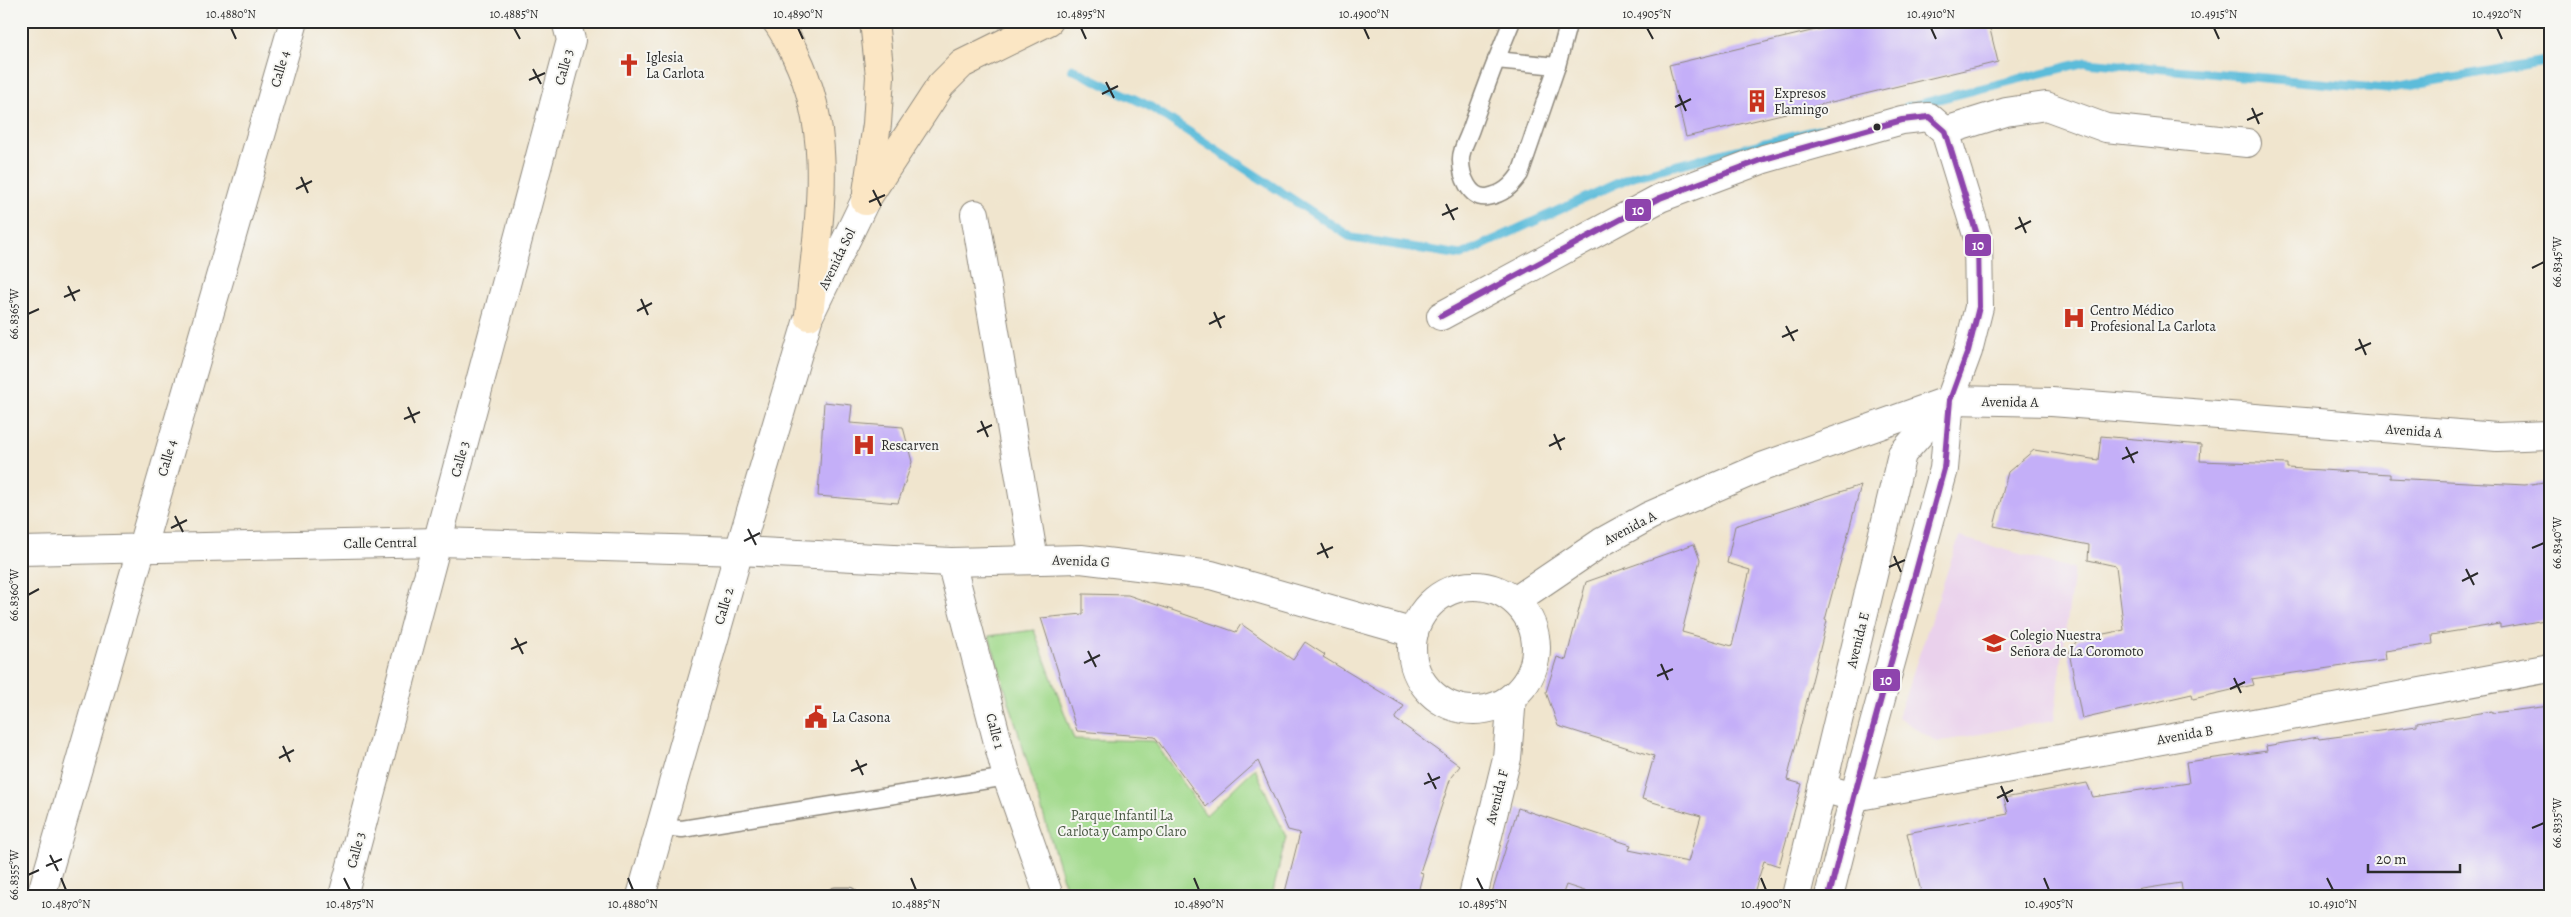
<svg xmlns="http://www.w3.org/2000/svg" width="2571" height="917" font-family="Alegreya,serif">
  <rect width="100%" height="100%" fill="#f6f6f2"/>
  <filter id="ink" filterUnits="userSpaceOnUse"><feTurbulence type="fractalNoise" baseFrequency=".02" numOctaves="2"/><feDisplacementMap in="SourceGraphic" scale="10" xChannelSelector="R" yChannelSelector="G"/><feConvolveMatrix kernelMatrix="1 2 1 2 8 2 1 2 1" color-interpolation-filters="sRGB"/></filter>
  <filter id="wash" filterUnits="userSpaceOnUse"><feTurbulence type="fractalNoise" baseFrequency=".0096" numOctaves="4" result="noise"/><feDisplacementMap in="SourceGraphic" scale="20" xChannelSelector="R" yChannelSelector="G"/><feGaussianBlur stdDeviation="1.12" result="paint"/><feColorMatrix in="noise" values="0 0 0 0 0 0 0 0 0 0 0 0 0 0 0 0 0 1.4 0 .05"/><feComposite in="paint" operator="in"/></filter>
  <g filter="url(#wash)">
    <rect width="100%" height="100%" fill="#f0e5ce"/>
    <path fill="#ead1ec" d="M1959,537L2074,569L2054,720L1937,742L1898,717Z"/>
    <path fill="#a2da8c" stroke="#66825c" d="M1034,630L1074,739L1154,741L1206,815L1255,768L1286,837L1272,896H1068L989,636Z"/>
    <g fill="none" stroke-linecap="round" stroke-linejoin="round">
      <g stroke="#5cbcda" stroke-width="9">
        <path d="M1072,69L1149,106L1352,238L1461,255L1633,176L1829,127"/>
        <path d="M1907,107L2086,62L2387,89L2550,60"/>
      </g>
    </g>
    <g id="blocks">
      <g fill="#c4aff8">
        <path d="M1853,21H1988L1998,62L1686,137L1669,65Z"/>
        <path d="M824,402L852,405L850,423L903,427L912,462L898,503L818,496Z"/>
        <path d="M2101,436L2201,445L2200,461L2287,464V468L2390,474V478L2525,485L2550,481V619L2500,628V624L2432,635L2433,644L2385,651L2386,660L2251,679L2253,685L2193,699L2192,694L2082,719L2069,652L2078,639L2124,630L2116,566L2088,560L2089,545L1994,526L2008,472L2034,450L2098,460Z"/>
        <path d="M1861,485L1825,620L1827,621L1787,780L1802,784L1779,866L1764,861L1753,896H1600L1566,885L1562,896H1491L1518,808L1631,845L1629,850L1688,862L1701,816L1642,799L1654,756L1558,726L1546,692L1557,657L1566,660L1586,582L1694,544L1700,560L1682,632L1732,646L1750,570L1727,563L1735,526Z"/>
        <path d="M1083,594L1128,595L1236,632L1241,624L1293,660L1305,642L1325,655L1323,657L1404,706L1395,719L1460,766L1451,777L1420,872L1423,873L1417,896H1284L1300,833L1288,830L1258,761L1206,807L1155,737L1077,731L1041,618L1083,614Z"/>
        <path d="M2550,706V896H2183L2181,883L2097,896H1922L1907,833L2008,814L2004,798L2087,783L2093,797L2189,783L2186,762L2267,751L2266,746L2318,737L2319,739L2417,726V723L2492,711V713Z"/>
      </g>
    </g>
  </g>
  <g filter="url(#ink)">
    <use href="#blocks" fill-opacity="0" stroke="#8e887c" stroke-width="1"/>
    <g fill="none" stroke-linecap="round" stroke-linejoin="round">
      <defs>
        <g id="service">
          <path d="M1512,21C1497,57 1484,92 1471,129C1468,138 1460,151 1461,161C1461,175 1469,199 1487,197C1503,194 1511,187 1520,174L1557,66L1569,21"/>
          <path d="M1496,60L1557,66"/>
          <path d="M660,827L682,829L1007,777"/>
          <path d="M835,896H849"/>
        </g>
        <g id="minor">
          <path d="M1945,131L2006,112L2046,106L2106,128L2247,143"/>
          <path d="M975,214L1034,560"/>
          <path d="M1441,316L1660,198L1764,159L1902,120L1929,117L1945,131L1978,238L1979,307L1968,351L1950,400L1944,469L1854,797L1829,896"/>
          <path d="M21,551L439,542L739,551L951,562L1081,559L1211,575L1414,633"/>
          <path d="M951,562L1007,777L1049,896"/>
          <circle cx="1474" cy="648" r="62"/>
          <path d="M1515,601L1602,542L1649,516L1762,467L1950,400L2052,402L2497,437L2550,435"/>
          <path d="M1822,788L1854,797L2550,668"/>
          <path d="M41,896L294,21"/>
          <path d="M343,896L571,40L566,21"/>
          <path d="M641,896L739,551L809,316L865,201"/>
          <path d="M1473,896L1507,758L1512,697"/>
          <path d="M1796,896L1902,454L1947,403"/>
        </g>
        <g id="secondary">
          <path d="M776,21C784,31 789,43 795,54C837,138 817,227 809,316"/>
          <path d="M867,192L877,124L880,76L874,21"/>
          <path d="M865,201L941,85L962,64L1049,21"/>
        </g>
      </defs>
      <use href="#service" stroke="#8e887c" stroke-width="19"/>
      <use href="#minor" stroke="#8e887c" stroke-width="30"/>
      <use href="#secondary" stroke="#8e887c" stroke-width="30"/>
      <use href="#service" stroke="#fff" stroke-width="16"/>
      <use href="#minor" stroke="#fff" stroke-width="28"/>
      <use href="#secondary" stroke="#fbe6c4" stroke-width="28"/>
      <defs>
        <path id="bus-1" d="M1441,316L1660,198L1764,159L1902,120L1929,117L1945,131L1978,238L1979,307L1968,351L1950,400L1944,469L1854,797L1829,896"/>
      </defs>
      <use href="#bus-1" stroke="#f6f6f2" stroke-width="10"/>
      <use href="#bus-1" stroke="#8e44ad" stroke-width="6"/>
    </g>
  </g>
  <path fill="none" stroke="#2b2b2b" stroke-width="2" d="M231,28L236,39M514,28L520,39M798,28L803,39M1081,28L1086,39M1364,28L1369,39M1647,28L1653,39M1931,28L1936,39M2214,28L2219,39M2497,28L2502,39M533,69L541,84M529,80L545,73M1106,82L1114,98M1102,94L1118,86M1679,95L1686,111M1675,107L1691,99M2252,108L2259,124M2247,120L2263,113M301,177L308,193M296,189L312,181M873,190L881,206M869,202L885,195M1446,204L1454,220M1442,215L1458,208M2019,217L2026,233M2015,229L2031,221M2532,268L2544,262M68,286L75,301M64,297L80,290M641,299L648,315M637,311L652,303M1214,312L1221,328M28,314L39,309M1209,324L1225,316M1786,326L1794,341M1782,337L1798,330M2359,339L2366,355M2355,350L2371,343M408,407L415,423M404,419L420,412M981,421L988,437M977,432L992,425M1554,434L1561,450M1549,446L1565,438M2126,447L2134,463M2122,459L2138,452M175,516L183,532M171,528L187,520M748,529L756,545M744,541L760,533M1321,543L1328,558M2532,548L2544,543M1317,554L1333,547M1894,556L1901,572M1889,567L1905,560M2466,569L2474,585M2462,581L2478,573M28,595L39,589M515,638L523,654M511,649L527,642M1088,651L1096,667M1084,663L1100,655M1661,664L1668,680M1657,676L1673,669M2234,678L2241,693M2230,689L2245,682M283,746L290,762M279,758L294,750M856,760L863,775M851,771L867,764M1428,773L1436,789M1424,784L1440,777M2001,786L2008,802M1997,798L2013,790M2532,828L2544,823M50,855L58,871M46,866L62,859M28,875L39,870M61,878L66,890M344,878L350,890M628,878L633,890M911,878L916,890M1194,878L1199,890M1477,878L1483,890M1761,878L1766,890M2044,878L2049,890M2327,878L2333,890"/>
  <defs>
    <symbol id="church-bare" viewBox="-9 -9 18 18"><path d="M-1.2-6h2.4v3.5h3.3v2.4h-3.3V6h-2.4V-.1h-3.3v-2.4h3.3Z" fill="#c8321e" stroke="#f6f6f2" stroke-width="2.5" paint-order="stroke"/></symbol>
    <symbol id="building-bare" viewBox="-9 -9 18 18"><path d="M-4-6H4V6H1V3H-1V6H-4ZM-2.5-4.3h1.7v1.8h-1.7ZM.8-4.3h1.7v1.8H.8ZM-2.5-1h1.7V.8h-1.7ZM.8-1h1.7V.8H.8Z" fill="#c8321e" stroke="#f6f6f2" stroke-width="2.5" paint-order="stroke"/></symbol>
    <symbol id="hospital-bare" viewBox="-9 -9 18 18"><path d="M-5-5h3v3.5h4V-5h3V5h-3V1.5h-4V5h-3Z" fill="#c8321e" stroke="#f6f6f2" stroke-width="2.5" paint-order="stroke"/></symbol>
    <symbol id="school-bare" viewBox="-9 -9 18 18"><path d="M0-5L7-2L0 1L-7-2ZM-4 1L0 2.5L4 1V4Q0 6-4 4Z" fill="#c8321e" stroke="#f6f6f2" stroke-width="2.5" paint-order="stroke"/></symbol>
    <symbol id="civic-bare" viewBox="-9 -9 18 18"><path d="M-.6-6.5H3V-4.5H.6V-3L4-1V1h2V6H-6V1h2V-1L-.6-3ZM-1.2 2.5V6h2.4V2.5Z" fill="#c8321e" stroke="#f6f6f2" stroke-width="2.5" paint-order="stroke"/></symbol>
  </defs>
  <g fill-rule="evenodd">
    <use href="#church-bare" x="613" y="49" width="32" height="32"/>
    <use href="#building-bare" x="1741" y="85" width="32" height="32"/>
    <use href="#hospital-bare" x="2058" y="302" width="32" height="32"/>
    <use href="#hospital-bare" x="848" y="429" width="32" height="32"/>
    <use href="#school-bare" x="1978" y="627" width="32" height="32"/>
    <use href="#civic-bare" x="800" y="701" width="32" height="32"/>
  </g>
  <circle fill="#2b2b2b" stroke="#f6f6f2" stroke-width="2" cx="1877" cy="127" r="4.5"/>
  <g text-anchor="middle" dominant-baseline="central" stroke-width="4" stroke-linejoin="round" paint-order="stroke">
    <g font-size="14" fill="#2b2b2b" stroke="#f6f6f2" text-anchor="start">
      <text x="646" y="57">Iglesia<tspan x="646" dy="16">La Carlota</tspan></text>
      <text x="1774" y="93">Expresos<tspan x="1774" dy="16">Flamingo</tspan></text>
      <text x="2090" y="310">Centro Médico<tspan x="2090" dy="16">Profesional La Carlota</tspan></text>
      <text x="881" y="445">Rescarven</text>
      <text x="2010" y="635">Colegio Nuestra<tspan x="2010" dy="16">Señora de La Coromoto</tspan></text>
      <text x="832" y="717">La Casona</text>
    </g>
    <g font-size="14" fill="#2b2b2b" stroke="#f6f6f2">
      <text transform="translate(564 67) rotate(-75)">Calle 3</text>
      <text transform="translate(280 69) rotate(-74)">Calle 4</text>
      <text transform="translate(837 259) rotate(-64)">Avenida Sol</text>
      <text transform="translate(2010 402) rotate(1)">Avenida A</text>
      <text transform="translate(2414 431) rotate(4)">Avenida A</text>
      <text transform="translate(167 458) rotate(-74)">Calle 4</text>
      <text transform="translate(460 459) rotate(-75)">Calle 3</text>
      <text transform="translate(1630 528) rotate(-28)">Avenida A</text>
      <text transform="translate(380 543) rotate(-1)">Calle Central</text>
      <text transform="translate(1081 561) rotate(2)">Avenida G</text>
      <text transform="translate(724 606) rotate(-74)">Calle 2</text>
      <text transform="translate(1858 640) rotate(-76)">Avenida E</text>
      <text transform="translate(995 731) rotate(75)">Calle 1</text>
      <text transform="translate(2185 735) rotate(-10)">Avenida B</text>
      <text transform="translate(1497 797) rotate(-76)">Avenida F</text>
      <text transform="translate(356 850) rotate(-75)">Calle 3</text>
    </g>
    <g font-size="14" fill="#495743" stroke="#f6f6f2">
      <text x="1122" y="815">Parque Infantil La<tspan x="1122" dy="16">Carlota y Campo Claro</tspan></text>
    </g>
  </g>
  <g stroke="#f6f6f2" stroke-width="2">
    <rect x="1624" y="198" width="28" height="24" rx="5" fill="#8e44ad"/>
    <rect x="1964" y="233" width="28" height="24" rx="5" fill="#8e44ad"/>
    <rect x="1872" y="668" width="29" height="24" rx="5" fill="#8e44ad"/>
  </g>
  <g font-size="14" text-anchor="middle" font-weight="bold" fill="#fff">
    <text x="1638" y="215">10</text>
    <text x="1978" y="250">10</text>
    <text x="1886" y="685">10</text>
  </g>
  <rect width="2571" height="917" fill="none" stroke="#f6f6f2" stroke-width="55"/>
  <path d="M2368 864v8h92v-8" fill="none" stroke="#2b2b2b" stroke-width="2.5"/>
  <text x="2376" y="864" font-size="15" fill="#2b2b2b" stroke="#f6f6f2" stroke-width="4" paint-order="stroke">20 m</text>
  <rect x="28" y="28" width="2516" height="862" fill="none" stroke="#2b2b2b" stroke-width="2"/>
  <g font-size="12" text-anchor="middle" fill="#2b2b2b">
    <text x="231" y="18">10.4880°N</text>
    <text x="514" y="18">10.4885°N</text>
    <text x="798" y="18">10.4890°N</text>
    <text x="1081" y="18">10.4895°N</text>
    <text x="1364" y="18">10.4900°N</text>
    <text x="1647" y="18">10.4905°N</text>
    <text x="1931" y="18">10.4910°N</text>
    <text x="2214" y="18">10.4915°N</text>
    <text x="2497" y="18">10.4920°N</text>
    <text transform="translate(2557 262) rotate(-90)" y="4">66.8345°W</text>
    <text transform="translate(14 314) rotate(-90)" y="4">66.8365°W</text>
    <text transform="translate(2557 543) rotate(-90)" y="4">66.8340°W</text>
    <text transform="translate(14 595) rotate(-90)" y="4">66.8360°W</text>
    <text transform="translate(2557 823) rotate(-90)" y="4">66.8335°W</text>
    <text transform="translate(14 875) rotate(-90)" y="4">66.8355°W</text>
    <text x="66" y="908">10.4870°N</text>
    <text x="350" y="908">10.4875°N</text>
    <text x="633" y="908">10.4880°N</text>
    <text x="916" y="908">10.4885°N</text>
    <text x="1199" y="908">10.4890°N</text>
    <text x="1483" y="908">10.4895°N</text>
    <text x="1766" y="908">10.4900°N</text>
    <text x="2049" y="908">10.4905°N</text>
    <text x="2333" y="908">10.4910°N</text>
  </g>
</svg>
